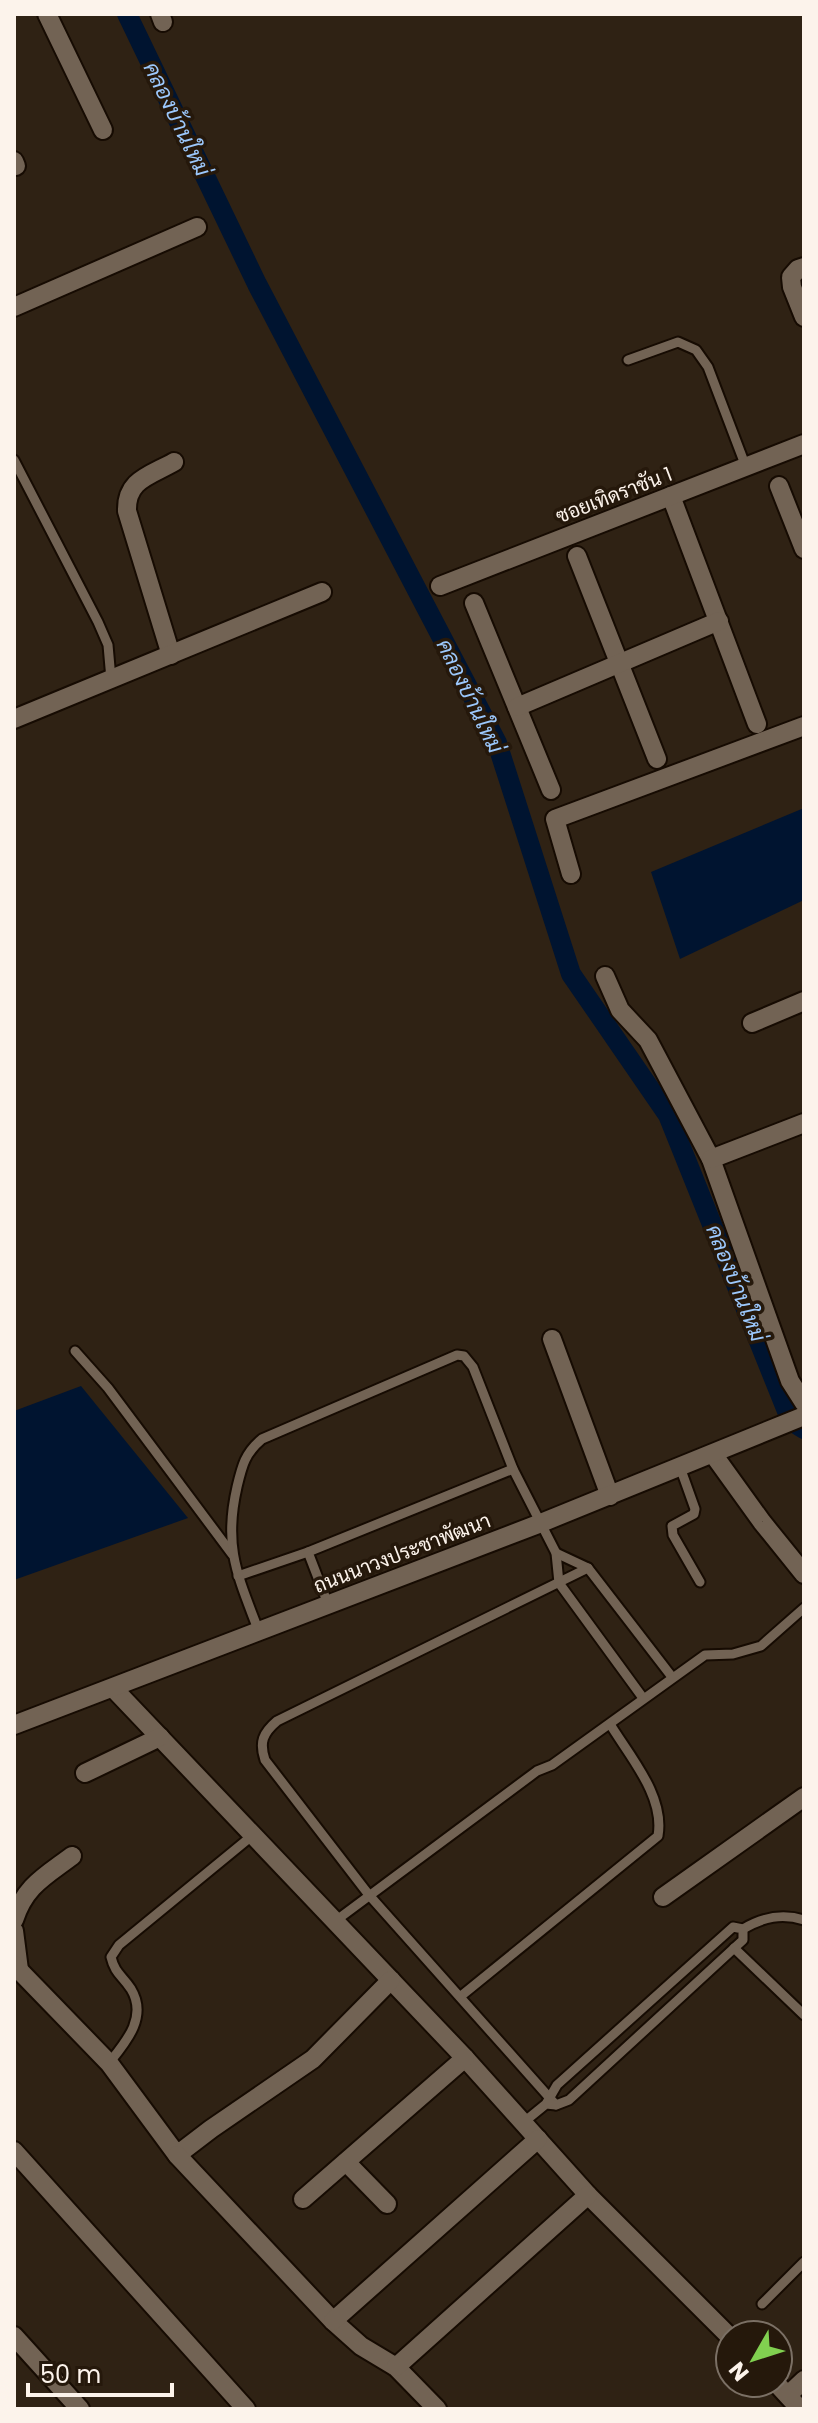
<svg xmlns="http://www.w3.org/2000/svg" width="818" height="2423" font-family="Poppins,Sarabun,sans-serif">
  <rect width="100%" height="100%" fill="#2f2214"/>
  <g fill="#001430">
    <path d="M804,808V900L680,959L651,872Z"/>
    <path d="M81,1386L188,1518L14,1580V1411Z"/>
  </g>
  <g fill="none" stroke-linecap="round" stroke-linejoin="round">
    <path stroke="#001430" stroke-width="20" d="M127,14L257,284L497,743L571,974L668,1115L791,1421L804,1429"/>
    <defs>
      <g id="service">
        <path d="M628,360L678,342L696,350L708,367L746,467"/>
        <path d="M14,460L98,622L108,645L111,679"/>
        <path d="M75,1351L108,1388L232,1554"/>
        <path d="M680,1467L695,1509L694,1514L672,1526L673,1535L700,1582"/>
        <path d="M556,1553L588,1568L672,1677"/>
        <path d="M238,1576L308,1552"/>
        <path d="M328,1604L308,1552L513,1469"/>
        <path d="M259,1632C238,1576 223,1548 237,1487C242,1466 245,1453 262,1439L457,1355L464,1356L473,1367L513,1469L556,1553L559,1583L643,1698"/>
        <path d="M334,1922L537,1771L552,1765L705,1655L733,1654L761,1646L804,1608"/>
        <path d="M743,1929C763,1917 782,1913 804,1920"/>
        <path d="M734,1948L804,2015"/>
        <path d="M461,1996L658,1836C665,1796 630,1757 610,1724"/>
        <path d="M109,2063C126,2042 148,2017 131,1989C122,1975 115,1974 111,1957L119,1945L253,1835"/>
        <path d="M556,2105L369,1895L265,1760C259,1742 263,1733 277,1721L588,1568"/>
        <path d="M524,2122L546,2104L557,2085L733,1927L743,1929V1940L569,2100L556,2105L546,2104"/>
        <path d="M762,2304L804,2262"/>
      </g>
      <g id="minor">
        <path d="M47,14L103,130"/>
        <path d="M160,14L163,22"/>
        <path d="M14,161L16,166"/>
        <path d="M804,267L798,269L791,277L792,287L804,317"/>
        <path d="M14,307L197,227"/>
        <path d="M779,486L804,549"/>
        <path d="M671,496L757,724"/>
        <path d="M577,556L657,759"/>
        <path d="M440,586L804,444"/>
        <path d="M474,603L551,790"/>
        <path d="M171,655L127,511C126,480 149,476 174,462"/>
        <path d="M517,707L719,621"/>
        <path d="M14,719L322,592"/>
        <path d="M571,874L555,819L804,726"/>
        <path d="M605,976L620,1010L648,1040L711,1159L790,1381L804,1403"/>
        <path d="M752,1023L804,1001"/>
        <path d="M711,1159L804,1123"/>
        <path d="M552,1339L610,1496"/>
        <path d="M713,1454L762,1522L804,1574"/>
        <path d="M114,1689L465,2058L588,2195L730,2337"/>
        <path d="M14,1725L541,1523L804,1416"/>
        <path d="M85,1773L160,1737"/>
        <path d="M663,1897L804,1797"/>
        <path d="M14,1920C25,1886 44,1877 72,1856"/>
        <path d="M14,1931L19,1970"/>
        <path d="M14,1965L109,2063L177,2155L211,2129L313,2059L391,1980"/>
        <path d="M14,2151L246,2409"/>
        <path d="M177,2155L333,2321L361,2346L396,2367L437,2409"/>
        <path d="M346,2162L387,2204"/>
        <path d="M303,2199L465,2058"/>
        <path d="M333,2321L538,2139"/>
        <path d="M14,2336L80,2409"/>
        <path d="M396,2367L588,2195"/>
        <path d="M776,2383L800,2409"/>
        <path d="M788,2395L804,2380"/>
      </g>
    </defs>
    <use href="#service" stroke="#160b02" stroke-width="13"/>
    <use href="#minor" stroke="#160b02" stroke-width="22"/>
    <use href="#service" stroke="#726354" stroke-width="9"/>
    <use href="#minor" stroke="#726354" stroke-width="18"/>
  </g>
  <g text-anchor="middle" dominant-baseline="central" stroke-width="7" stroke-linejoin="round" paint-order="stroke">
    <g font-size="20" fill="#fcf3eb" stroke="#25180b">
      <text transform="translate(614 495) rotate(-21)">ซอยเทิดราชัน 1</text>
      <text transform="translate(402 1553) rotate(-21)">ถนนนาวงประชาพัฒนา</text>
    </g>
    <g font-size="22" font-style="italic" fill="#9cc8fc" stroke="#25180b">
      <text transform="translate(177 119) rotate(64)">คลองบ้านใหม่</text>
      <text transform="translate(470 696) rotate(64)">คลองบ้านใหม่</text>
      <text transform="translate(736 1283) rotate(68)">คลองบ้านใหม่</text>
    </g>
  </g>
  <rect width="818" height="2423" fill="none" stroke="#fcf3eb" stroke-width="32"/>
  <g transform="translate(754 2359) rotate(231)"><circle r="38" fill="#25180b" stroke="#7b7065" stroke-width="2"/>
  <path d="M0-6L14 30L0 20L-14 30Z" fill="#81d050"/>
  <text y="-12" font-size="22" font-weight="bold" text-anchor="middle" fill="#fcf3eb">N</text>
  </g>
  <path d="M28 2383v12h144v-12" fill="none" stroke="#fcf3eb" stroke-width="4"/>
  <text x="40" y="2383" font-size="24" fill="#fcf3eb" stroke="#25180b" stroke-width="6" paint-order="stroke">50 m</text>
</svg>
